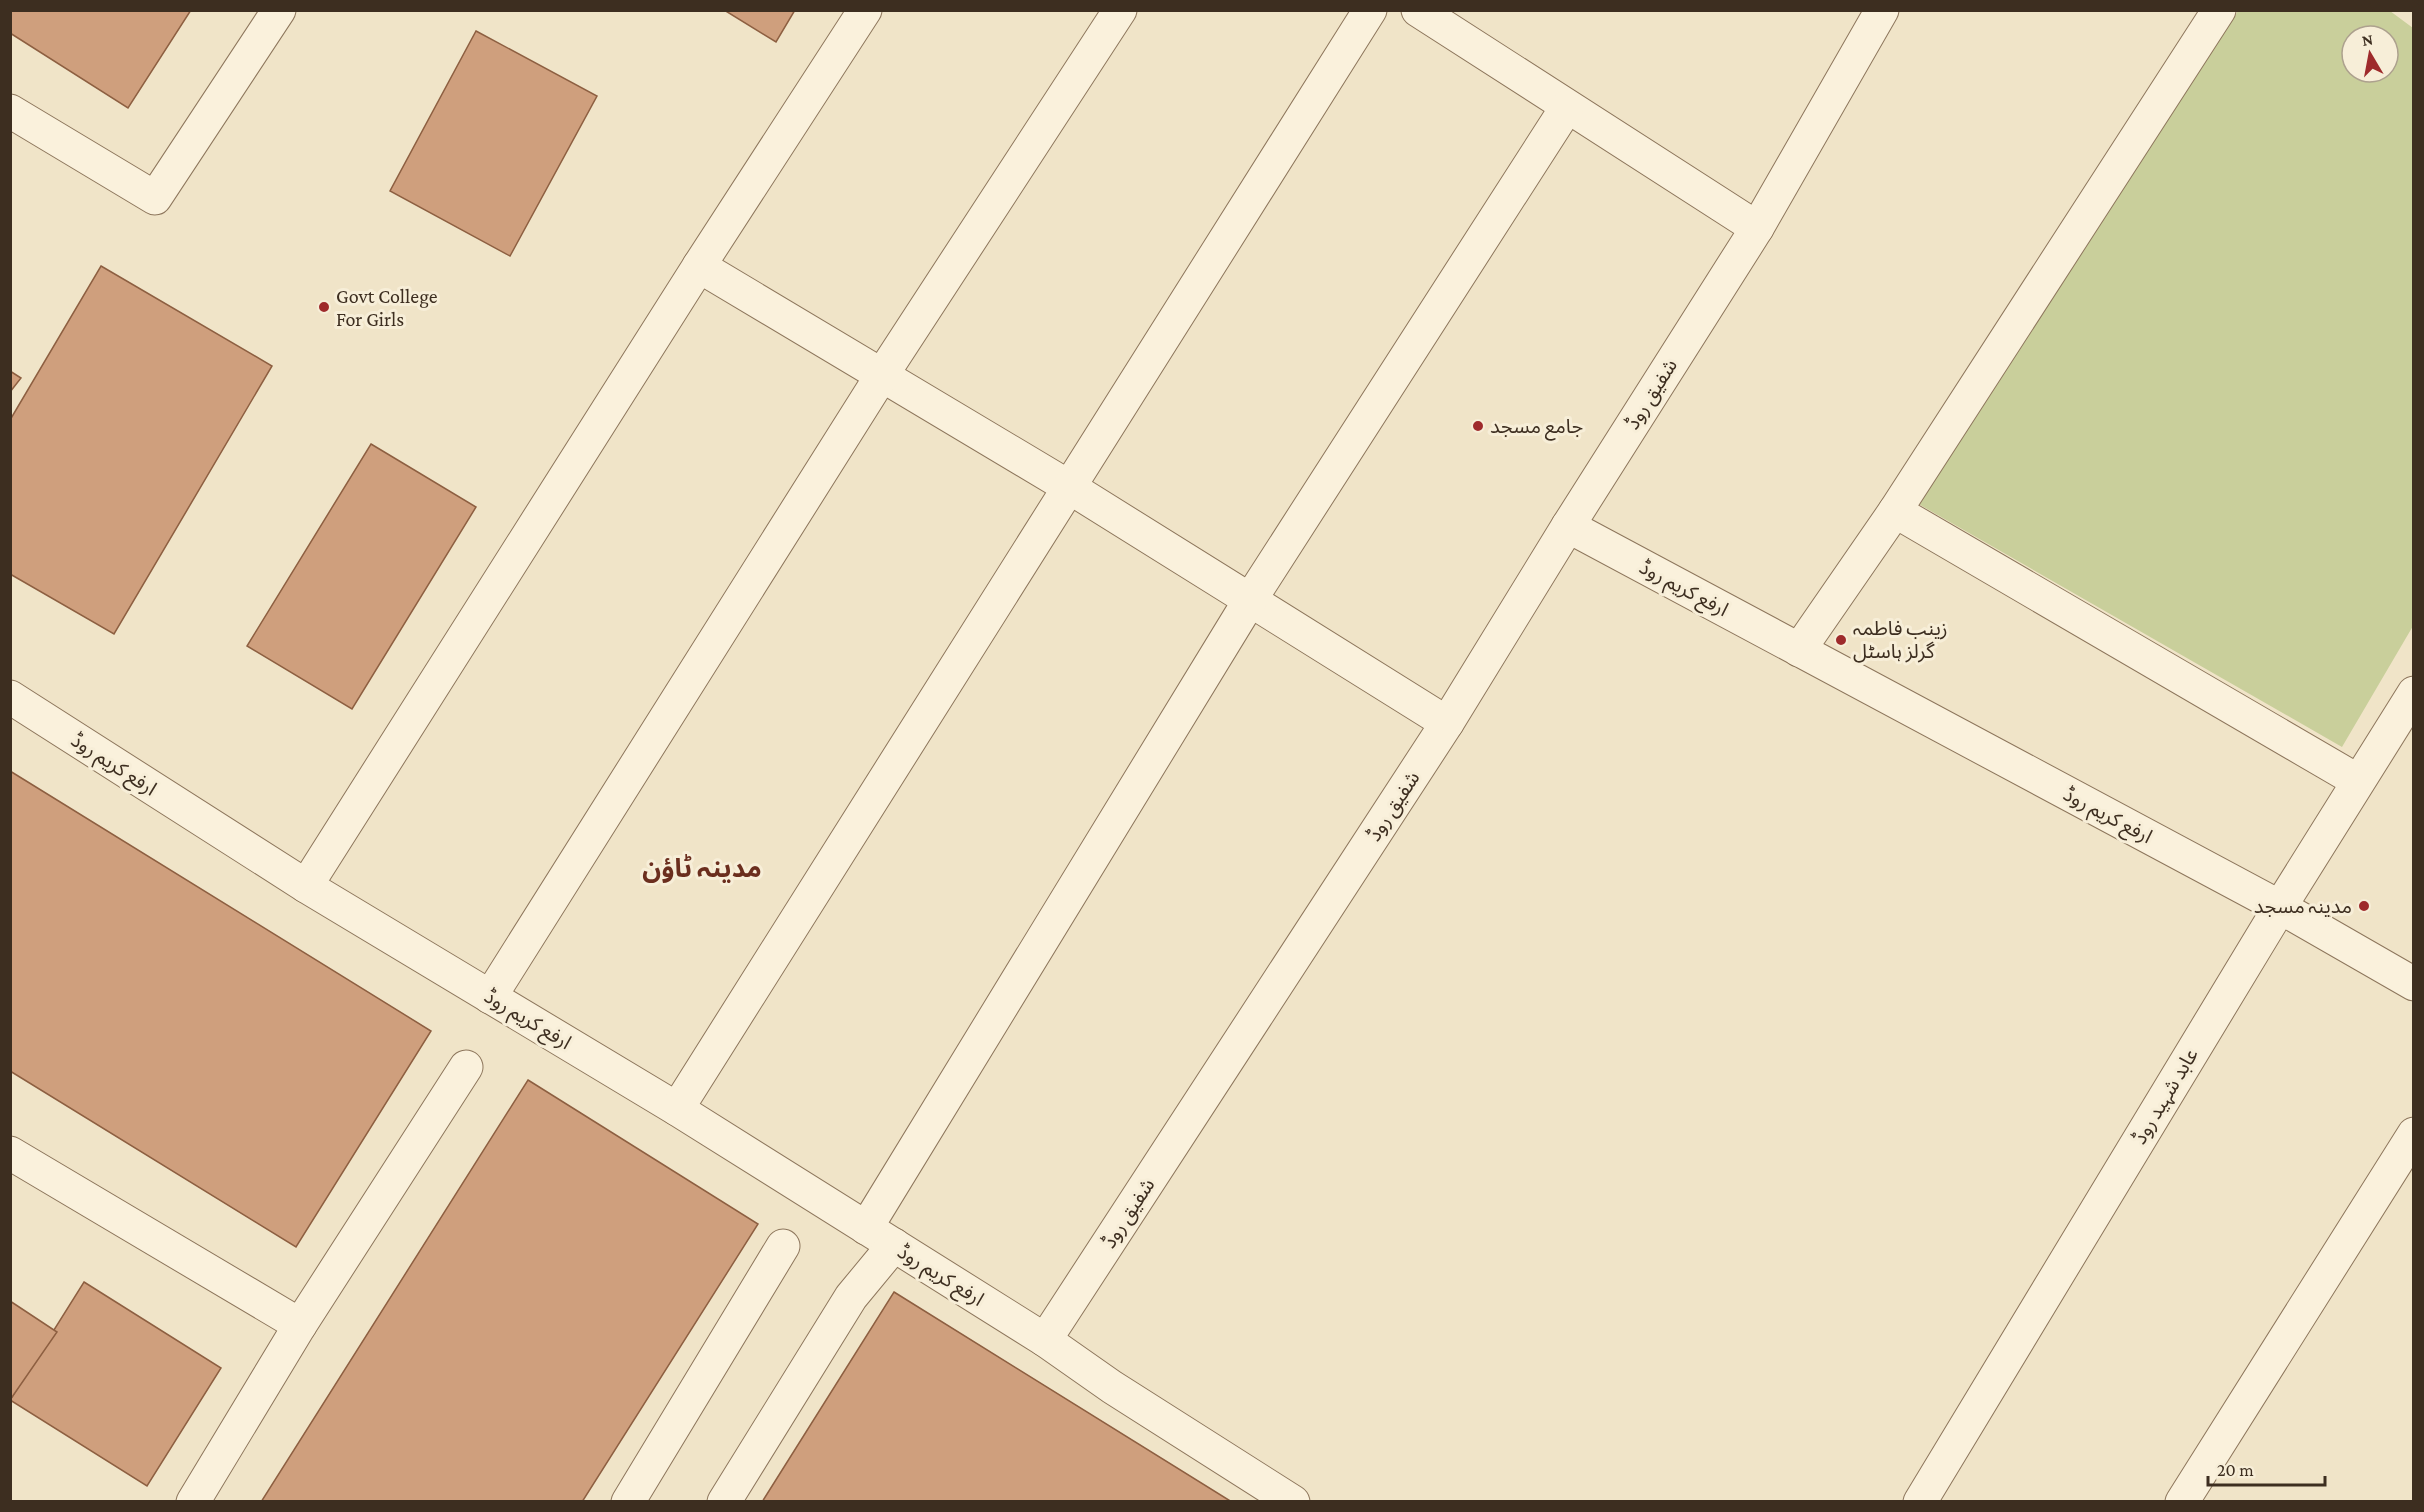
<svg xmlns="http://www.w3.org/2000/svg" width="2424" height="1512" font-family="'Crimson Pro','Noto Sans Arabic',serif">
  <rect width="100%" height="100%" fill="#f0e4c8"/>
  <path fill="#c9cf9b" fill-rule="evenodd" d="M2238,11H2390L2413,28V626L2342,747L1915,502ZM2352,36H2388V72H2352Z"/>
  <g fill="#cf9f7d" stroke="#8d5f41" stroke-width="1.5">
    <path d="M10,10H191L128,108L10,33Z"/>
    <path d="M724,10H795L776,42Z"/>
    <path d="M476,31L597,96L510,256L390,191Z"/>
    <path d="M101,266L272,366L114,634L10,574V420Z"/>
    <path d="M10,371L21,378L10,392Z"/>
    <path d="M371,444L476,507L352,709L247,646Z"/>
    <path d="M10,771L431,1031L296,1247L10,1071Z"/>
    <path d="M528,1080L758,1224L582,1502H261Z"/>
    <path d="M84,1282L221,1368L147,1486L10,1400Z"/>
    <path d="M894,1292L1232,1502H762Z"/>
    <path d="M10,1301L57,1332L10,1400Z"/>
  </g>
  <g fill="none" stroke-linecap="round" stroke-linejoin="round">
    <defs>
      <g id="minor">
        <path d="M1418,10L1757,228"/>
        <path d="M10,111L155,198L279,10"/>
        <path d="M699,266L1069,487L1447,723"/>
        <path d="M1895,511L2358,781"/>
        <path d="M1568,526L2280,907L2414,984"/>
        <path d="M1799,650L1895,511L2219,10"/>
        <path d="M10,697L306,886L677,1109L1045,1340"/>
        <path d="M306,886L699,266L865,10"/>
        <path d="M490,997L882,375L1120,10"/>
        <path d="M677,1109L1370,10"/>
        <path d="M10,1153L300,1325"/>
        <path d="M866,1228L1250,600L1567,107"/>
        <path d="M193,1502L300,1325L466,1067"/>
        <path d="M628,1502L783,1246"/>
        <path d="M724,1502L851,1297L894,1245"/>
        <path d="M1293,1502L1112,1387L1045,1340L1447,723L1568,526L1757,228L1882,10"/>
        <path d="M1920,1502L2280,907L2414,693"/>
        <path d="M2182,1502L2414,1134"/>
      </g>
    </defs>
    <use href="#minor" stroke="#8d765c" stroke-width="35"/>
    <use href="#minor" stroke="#faf1dc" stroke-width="33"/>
  </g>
  <g fill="#9e2a2b" stroke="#f7eed8" stroke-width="2">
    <circle cx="324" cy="307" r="6"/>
    <circle cx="1478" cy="426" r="6"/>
    <circle cx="1841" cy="640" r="6"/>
    <circle cx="2364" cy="906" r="6"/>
  </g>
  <g text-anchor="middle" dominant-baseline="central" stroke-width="6" stroke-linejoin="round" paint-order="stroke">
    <g font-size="20" fill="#3d2e20" stroke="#f7eed8" text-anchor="start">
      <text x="336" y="296">Govt College<tspan x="336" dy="23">For Girls</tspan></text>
      <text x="1490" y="426">جامع مسجد</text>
      <text x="1853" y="628">زینب فاطمہ<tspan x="1853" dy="23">گرلز ہاسٹل</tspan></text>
      <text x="2352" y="906" text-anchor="end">مدینہ مسجد</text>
    </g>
    <g font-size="20" fill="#3d2e20" stroke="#f7eed8">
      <text transform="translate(1651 394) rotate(-58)">شفیق روڈ</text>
      <text transform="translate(1684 588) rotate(28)">ارفع کریم روڈ</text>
      <text transform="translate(114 764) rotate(33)">ارفع کریم روڈ</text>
      <text transform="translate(1393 806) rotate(-57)">شفیق روڈ</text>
      <text transform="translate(2108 815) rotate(28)">ارفع کریم روڈ</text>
      <text transform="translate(528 1019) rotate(31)">ارفع کریم روڈ</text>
      <text transform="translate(2165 1096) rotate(-59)">عابد شہید روڈ</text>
      <text transform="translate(1128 1213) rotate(-57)">شفیق روڈ</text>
      <text transform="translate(941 1275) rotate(32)">ارفع کریم روڈ</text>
    </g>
    <g font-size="26" font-weight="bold" fill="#6b2e1e" stroke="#f7eed8">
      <text x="702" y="868">مدینہ ٹاؤن</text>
    </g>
  </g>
  <rect width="2424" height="1512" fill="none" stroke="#3d2e20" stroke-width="24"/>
  <g transform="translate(2370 54) rotate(350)"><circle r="28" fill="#f7eed8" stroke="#ada18e" stroke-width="1.5"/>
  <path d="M0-4.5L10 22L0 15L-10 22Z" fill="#9e2a2b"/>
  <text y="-9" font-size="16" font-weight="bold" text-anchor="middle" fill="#3d2e20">N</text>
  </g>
  <path d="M2208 1476v9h117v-9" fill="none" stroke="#3d2e20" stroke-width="3"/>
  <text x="2217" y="1476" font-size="18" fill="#3d2e20" stroke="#f7eed8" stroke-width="4.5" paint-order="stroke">20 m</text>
</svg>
